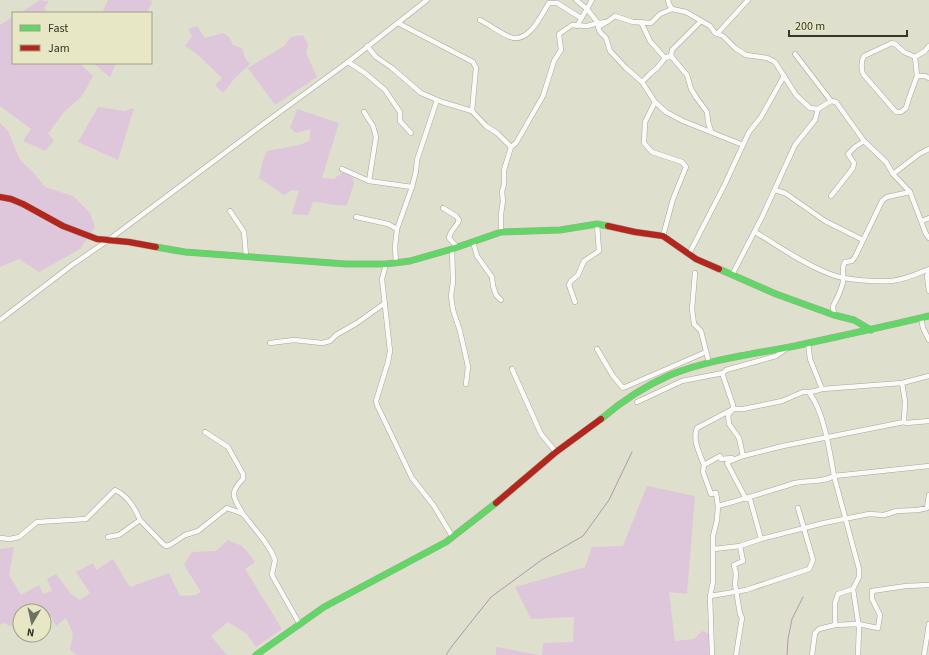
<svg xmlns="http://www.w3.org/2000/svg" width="929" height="655" font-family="'Source Sans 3',sans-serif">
  <rect width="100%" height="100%" fill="#dfdfcd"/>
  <g fill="#dec7db">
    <path d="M40,0L49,1L44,8L47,13H20Z"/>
    <path d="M108,0H150L152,2L147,13H102Z"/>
    <path d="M13,17V63H80L93,76L82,96L63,113L48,134L54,140L45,151L23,141L31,129L0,106V25Z"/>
    <path d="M197,26L205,38L223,33L229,37L233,45L242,48L245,58L250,64L234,79L223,93L215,85L222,78L197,54L185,46L192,36L188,29Z"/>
    <path d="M303,35L308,45L306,53L317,77L275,105L248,68L284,46L291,37Z"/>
    <path d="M93,63H116L110,77Z"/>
    <path d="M98,107L125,111L134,108L118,160L78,142Z"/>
    <path d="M297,109L339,123L322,178L334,179L343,172L351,173L354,183L347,205C335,207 325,202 313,202L308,215L292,214L299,191L292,190L284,195L259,178L263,160L267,151L299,145L309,141L311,129L296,133L290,128Z"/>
    <path d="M0,123L8,131L20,160L33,172L45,187L73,196L90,213L95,227L80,249L39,272L19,259L0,267Z"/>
    <path d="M647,486L695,496L687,594L669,592L675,641L694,639L702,631L709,634V655H542L543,643L573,642L574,617L531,619L515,587L585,567L592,547L623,546Z"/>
    <path d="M228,540L242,546L255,562L245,569L282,629L256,647L247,634L228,622L211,636L227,655H77L70,650L73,634L66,618L56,626L51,616L44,619V611H20V628L16,629L5,623L0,625V549L14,547L9,575L21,595L39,585L43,594L52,591L47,579L56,574L72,595L80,600L90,593L76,572L93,563L96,570L113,559L130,587L169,573L180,596L195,595L201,592L184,565L192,552L216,551Z"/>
    <path d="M496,647L539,655H496Z"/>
  </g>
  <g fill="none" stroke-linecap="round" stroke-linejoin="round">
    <g stroke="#b495b4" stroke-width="1">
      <path d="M446,655L452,646L491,597L543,559L583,536L609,500L632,452"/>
      <path d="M787,655L788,639L792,619L803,597"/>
    </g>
    <defs>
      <g id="street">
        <path d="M576,0L587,9L598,23"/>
        <path d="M668,0L669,4L672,9L686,12L710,26L715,33L723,36L735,48L746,55L767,58L775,62L796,95L810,108L818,109L831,101L836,102L864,141L886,162L893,174L910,192L926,234L929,238"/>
        <path d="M480,20C490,25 500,33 510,37C529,44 541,15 549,3H557L581,18"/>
        <path d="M641,22L650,41L665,58"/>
        <path d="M398,23L473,62L476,68L472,111"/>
        <path d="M605,23L598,27L600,32L606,38L610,51L626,68L642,82L650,74L657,68L665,58L671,56L672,50L701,21"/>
        <path d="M577,26L592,0"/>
        <path d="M717,34L748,0"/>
        <path d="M367,46L376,57L392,68L421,93L442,102L472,111L486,126L497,133L511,147"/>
        <path d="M795,54L831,101"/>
        <path d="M671,56L687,75L691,89L696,97L707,112L708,122L711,131"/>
        <path d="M915,57L904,52L895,44L892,43L864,56C861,61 861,69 863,74L896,112H901L906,108L909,98L917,76L915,57L925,51L929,46"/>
        <path d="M348,62L365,73L385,90L400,112V121L411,133"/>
        <path d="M917,76H925L929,78"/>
        <path d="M642,82L655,102L666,112L683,121L743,145"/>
        <path d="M655,102L645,122L644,143L652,152L682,162L686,167L673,199L663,236"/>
        <path d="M364,112L373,126L376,137L369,181"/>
        <path d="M342,169L369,181L412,187"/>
        <path d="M893,174L919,154L929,149"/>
        <path d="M775,190L785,193L825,221L863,240"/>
        <path d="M831,196L853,168L854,163L848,154L855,147L864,141"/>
        <path d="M443,208L456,216L459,220C457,227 450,230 449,238L457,247"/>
        <path d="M230,211L244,232L246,256"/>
        <path d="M356,217L388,224L397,229"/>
        <path d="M922,221L929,218"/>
        <path d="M501,232V214L503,201L502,192L504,184V170L511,147L516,143L543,96L554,61L561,50L559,34L572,25L587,26L598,23L607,22L615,16L633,22L651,23L660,14L672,9"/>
        <path d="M755,232C779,246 803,264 830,274C843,280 876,282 891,281C904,280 917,274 929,269"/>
        <path d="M473,242L477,256L492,277L493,286L496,295L501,300"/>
        <path d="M452,249L453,282L451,296L453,310L460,331L467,362L468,367L466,384"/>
        <path d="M689,254L724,186L749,132L761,117L784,76"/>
        <path d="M396,263L395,247L397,229L412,187L416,171L417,160L437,100"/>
        <path d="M386,264L382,279L390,351L388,362L376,401L377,405L412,478L434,506L452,536"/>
        <path d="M929,271L927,276L929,291"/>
        <path d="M695,273L692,309L694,324L701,331L709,363"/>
        <path d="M732,275L762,217L795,145L815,120L818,109"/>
        <path d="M575,302L569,285L571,281L578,275L584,261L599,251L597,224"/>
        <path d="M834,315L833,306C837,299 841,290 843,282C844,275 841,268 845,262L852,261L855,257L882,201L887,197L910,192"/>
        <path d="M921,318L923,328L929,340"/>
        <path d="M0,320L72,265L107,241L262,125L348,62L427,0"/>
        <path d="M270,343L294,340L322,343L330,341L336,335L357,323L385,303"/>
        <path d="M808,343L810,359L822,389"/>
        <path d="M597,349L613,376L623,388L706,352"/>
        <path d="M512,369L541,434L556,452"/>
        <path d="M929,376L902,383L822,389L811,392L810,394C824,412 830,453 834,476L929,466"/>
        <path d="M902,383L905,401L904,422L906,423L929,421"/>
        <path d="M637,402L682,381L723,373"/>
        <path d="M205,432L228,447L243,474V479C228,494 234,498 243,514"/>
        <path d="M743,456L739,438L729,424L728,415L733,409V405L723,376V373L726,370L776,356L789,347"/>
        <path d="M704,465C700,454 692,440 697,428L733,409H743L782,401L803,392H811"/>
        <path d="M718,506C744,499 769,491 795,483C809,480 822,483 834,476L859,569V577L853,589L859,628L858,655"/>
        <path d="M108,537L119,535L140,520L163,544L166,546L170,545L185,535L198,531L227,508L243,514L263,539L271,551L275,560L272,574L273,577L299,623"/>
        <path d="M0,538L10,539L19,537L37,522L86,519L115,490C127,495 135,508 140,520"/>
        <path d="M761,539L824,523L869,514L884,515L897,511L918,510L927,508L929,495"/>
        <path d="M714,549L740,546"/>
        <path d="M710,596L746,590L809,569L813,560L798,508"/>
        <path d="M835,625V603L838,594L853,589"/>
        <path d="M712,655L710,596L713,582V536L717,520L718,506L716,493L711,494L703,472L704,465L720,456L721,459L732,458"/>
        <path d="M736,655L742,618L740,614L735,584L736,574L734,565L743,561L740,546L761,539L750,499H746L727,463L728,462L743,456L783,446L904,422"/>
        <path d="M812,655L815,633L819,629L835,625L858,624L878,628L880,615L872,599V591L906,586L929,585"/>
        <path d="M924,655L929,624"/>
      </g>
      <g id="fast">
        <path d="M156,247L185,252L346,264H386L410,261L452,249L501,232L560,230L597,224L608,226"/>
        <path d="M719,269L776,294L834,315L854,320L871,330"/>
        <path d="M601,419C622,401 645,386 670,375C710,359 754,354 795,346C840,336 884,327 929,316"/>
        <path d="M256,655L324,607L446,542L496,503"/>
      </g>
      <g id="jam">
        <path d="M0,197L11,199L23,204L63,226L97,239L129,242L156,247"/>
        <path d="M608,226L635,232L663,236L696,259L719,269"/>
        <path d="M496,503L556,452L601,419"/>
      </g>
    </defs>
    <use href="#street" stroke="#a7a799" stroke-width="5.5"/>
    <use href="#fast" stroke="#a7a799" stroke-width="7"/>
    <use href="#jam" stroke="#a7a799" stroke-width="7"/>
    <use href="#street" stroke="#fafaf8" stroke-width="4.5"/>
    <use href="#fast" stroke="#63d668" stroke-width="6"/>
    <use href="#jam" stroke="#b3261e" stroke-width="6"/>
  </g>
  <rect x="12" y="12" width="140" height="52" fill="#e7e7c5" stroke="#a0a087"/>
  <rect x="20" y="25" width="20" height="6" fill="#63d668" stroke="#a0a087"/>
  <text x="48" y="32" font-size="12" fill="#363629">Fast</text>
  <rect x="20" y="45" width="20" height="6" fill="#b3261e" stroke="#a0a087"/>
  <text x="48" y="52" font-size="12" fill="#363629">Jam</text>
  <g transform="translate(32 623) rotate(189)"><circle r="19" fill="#e7e7c5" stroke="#a0a087"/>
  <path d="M0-3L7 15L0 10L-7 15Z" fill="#717162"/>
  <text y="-6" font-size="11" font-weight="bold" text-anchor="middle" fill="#363629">N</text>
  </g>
  <path d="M789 30v6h118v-6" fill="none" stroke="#363629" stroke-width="2"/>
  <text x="795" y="30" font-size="12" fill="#363629" stroke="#e7e7c5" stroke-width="3" paint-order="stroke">200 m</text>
</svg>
